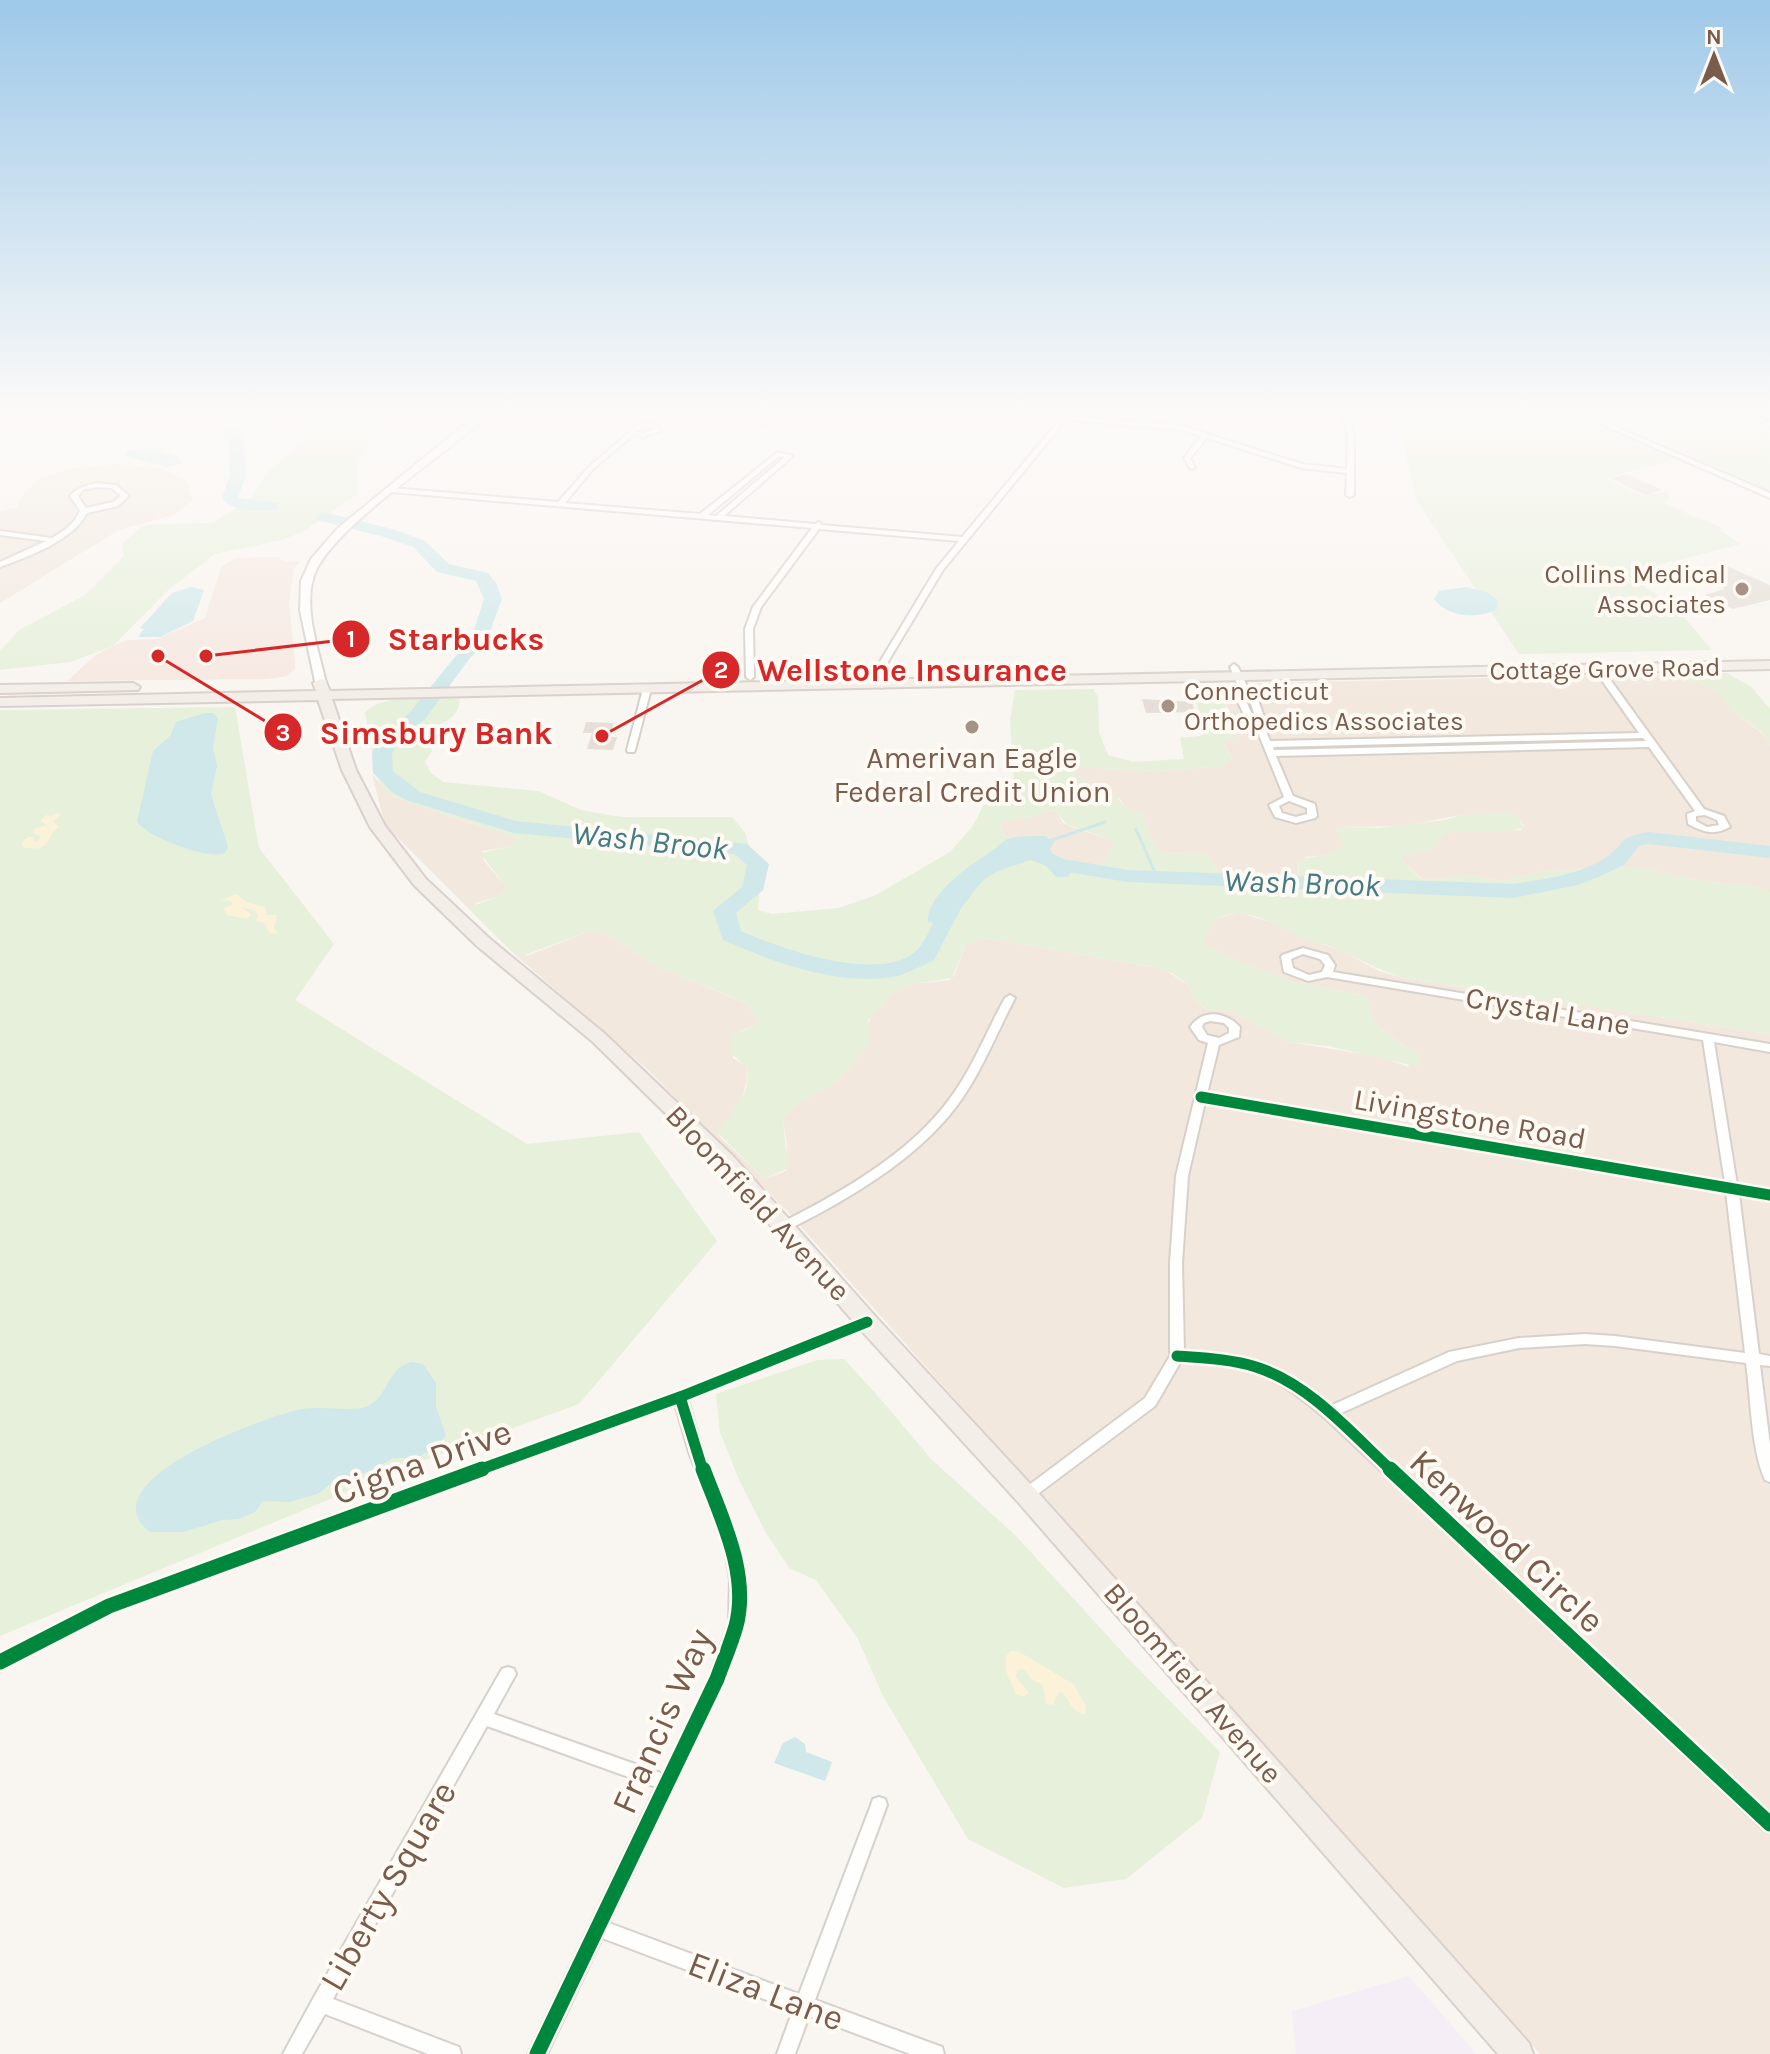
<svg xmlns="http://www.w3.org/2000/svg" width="1770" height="2054" font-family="Karla,sans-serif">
  <rect width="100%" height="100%" fill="#f9f5f0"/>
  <g fill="#f2e8de">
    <path d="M116,464L164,469L187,481L193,500L174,515L119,530L0,603V511L19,507L18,501L37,480L68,469Z"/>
    <path d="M1728,673L1731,676H1680L1715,689L1732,710L1763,734L1770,745V894L1762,888L1688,879L1652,870L1627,867L1539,872L1503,881L1473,875L1434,880L1421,878L1399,857L1434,848L1442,837L1455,830H1521L1524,826L1517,816L1461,815L1402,826L1338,827L1336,831L1345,846L1326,855L1306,857L1298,863V878H1228L1220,876L1214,865L1194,854L1161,853L1153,844L1142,815L1124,806L1120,799L1074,775V767L1077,766L1143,772L1224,766L1232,759L1223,742L1236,737L1228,721L1230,712L1225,703L1218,701L1213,684Z"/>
    <path d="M372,774L393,797L479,826L517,836L518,840L508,847L482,851L484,861L507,888L499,896L476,903L471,911L527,956L587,932H603L655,965L747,1004L758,1020L756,1025L740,1031L732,1046L733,1058L746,1066L747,1079L741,1103L731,1118L722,1126L718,1135L764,1179L786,1171L787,1144L783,1120L797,1104L837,1082L870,1042L867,1026L872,1015L883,1007L892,993L914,984L949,980L954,976L965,946L978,939L1005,941L1163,969L1190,986L1194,1000L1206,1009L1233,1012L1290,1042L1381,1057L1409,1067L1404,1046L1374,1023L1367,999L1361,995L1293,982L1223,955L1205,944V935L1218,918L1240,913L1280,925L1300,937L1342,951L1379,971L1404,978L1770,1034V2054H1540L785,1209L648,1070L512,952L385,825Z"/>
    <path d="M1046,810L1057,812L1063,823L1072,827L1112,840L1114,847L1108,859L1090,870L1065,864L1003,835L1000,825L1003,821L1039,815Z"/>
  </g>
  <path fill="#f6e8e1" d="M278,557L285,562L301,561L294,569L289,603L295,663V669L287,676L268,679L67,681L97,654L126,640L157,639L205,618L221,567L235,558Z"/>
  <path fill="#f6eef6" d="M1409,1976L1476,2054H1296L1292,2011Z"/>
  <g fill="#e7f0db" fill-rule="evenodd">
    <path d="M318,411H401C384,427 361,445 357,469C356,479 360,485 356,495L304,531L282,540L215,554L167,591L113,646L70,662L0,670V651L19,630L85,595L124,556L122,544L141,527L153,524L213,523L253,496L265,475L296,447Z"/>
    <path d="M1395,411H1727L1770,429V491L1658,441L1652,433L1628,429L1615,433L1623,439L1648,441L1682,457L1606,478L1643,496L1667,491L1670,499L1663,503L1722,528L1719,530L1741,544L1650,567L1641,574L1642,585L1677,609L1712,650L1519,654L1417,501Z"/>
    <path d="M1728,674L1750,686L1770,709V745L1763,733L1732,710L1714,689L1680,676Z"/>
    <path d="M1094,689L1098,698L1099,732L1108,755L1133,762L1184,759L1180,738L1200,736L1209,730L1195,702L1225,703L1236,737L1223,743L1232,759L1224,766L1143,772L1077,766L1074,768V775L1116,796L1124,806L1142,815L1153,844L1161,853L1207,854L1220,876L1298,878L1299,859L1326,855L1344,846L1336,831L1338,827L1378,828L1445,820L1461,815L1511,813L1517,816L1524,828L1500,832L1455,831L1442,837L1434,848L1399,857L1420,878L1434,880L1473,875L1503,881L1539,872L1627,867L1652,870L1688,879L1762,888L1770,894V1034L1405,978C1381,971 1363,961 1341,951C1328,944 1313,943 1300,937C1275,924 1247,906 1218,918L1205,935V944L1223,955L1293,982L1361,995L1368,999L1374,1023L1401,1044L1420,1053L1419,1067L1328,1046L1290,1042L1233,1012L1207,1009L1194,1000L1190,986L1172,973L1153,967L1005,941L978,939L965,946L952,978L914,984L892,993L883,1007L868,1020L870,1042L837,1082L797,1104L783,1120L788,1168L764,1179L717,1132C731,1113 754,1093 746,1067L730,1052L733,1035L756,1025L758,1020L747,1004L741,1001L655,965L603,932H587L522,956L512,951L471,911L470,907L499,896L507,888L480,853L508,847L518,838L403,801L385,792L376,774L365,713C377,695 439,695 460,698C459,723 439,719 427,737L432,751L425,762L431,773L443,782L538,791L581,810L620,817H732L746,834L751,860L761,873L758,910L772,914L839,908L876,895L950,852L973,826L983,806L1014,783L1010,721L1015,690ZM1047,810L1057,812L1066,824L1112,840L1114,847L1107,852L1108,859L1090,870L1065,864L1003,835L1000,825L1003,821L1039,815Z"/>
    <path d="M235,707L259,848L334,944L295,1000L527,1144L639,1132L717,1241L579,1404L417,1463L0,1636V710Z"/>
    <path d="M844,1359L878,1396L931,1459L1015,1535L1127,1657L1220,1752L1202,1818L1126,1879L1064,1888L968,1839L883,1696L858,1639L816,1580L789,1568L765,1531L740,1482L720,1432L716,1394L817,1360Z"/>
  </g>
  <g fill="#fbf2d9">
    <path d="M56,813L61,814L54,821L58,827C45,840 49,853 23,847L21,843L28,837H33L35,842L39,840L41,836L33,833L34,829L47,825L40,821L46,815L52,816Z"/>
    <path d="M236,894L246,902L265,907L266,915H277L274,928L278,933L270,934L265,923L255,921L258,917L255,910L242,908L251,914L247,919L226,915L224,908L233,905L231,901L221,900Z"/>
    <path d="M1011,1651H1018L1073,1684L1086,1706L1085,1714L1075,1711L1062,1692L1058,1693L1053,1705L1046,1704L1043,1685L1031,1679L1024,1669L1017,1670L1016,1677L1029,1693L1022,1697L1016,1694L1006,1672V1656Z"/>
  </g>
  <g fill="#d0e8ea">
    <path d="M143,448L178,457L182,463L167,467L124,455L129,450Z"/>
    <path d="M191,587L204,590L193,621L160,637H138L144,629L140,628L172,593Z"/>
    <path d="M1466,587L1486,592L1498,600L1497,609C1478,620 1447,617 1434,599L1439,591Z"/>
    <path d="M205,713H213L218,718L213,748L217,766L211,794L228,847L225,853C208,861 143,835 137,821L153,751L170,736L176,722Z"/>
    <path d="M1045,836L1054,842L1050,849L1053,854L1076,865L1068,877H1056L1047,866L1030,860C1017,865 1001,869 989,876C968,890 958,930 928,922C926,894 972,864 993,850C998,847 1002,841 1008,839C1017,836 1035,836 1045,836Z"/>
    <path d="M411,1362L423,1364L436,1383V1407L446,1435L439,1445L417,1458H393L372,1471L337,1479L318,1494L289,1502L263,1501L255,1512L239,1519L223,1520L183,1532H150C85,1482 264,1417 298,1410C319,1405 350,1412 365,1407C389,1399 385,1369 411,1362Z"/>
    <path d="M795,1737L805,1744L806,1752L832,1762L825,1781L774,1763L783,1743Z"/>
  </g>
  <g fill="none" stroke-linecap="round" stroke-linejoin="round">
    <g stroke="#d0e8ea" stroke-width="3">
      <path d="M1136,829L1157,877"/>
      <path d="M1049,841L1105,822"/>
    </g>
    <g fill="#d0e8ea" fill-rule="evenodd">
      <path d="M217,411H256L270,416V425L237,433L243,439L246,475L238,498L278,503V509C262,512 231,512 222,498L230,475L229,441L222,435L223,430L257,420L224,415Z"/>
      <path d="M323,512L392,529L425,541L449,564L488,573L496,583L502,599L486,642L470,658L425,719L399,741L392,753L393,771L420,792L516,821L747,844L769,864L763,890L736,913L741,931C779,948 882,985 917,950C930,937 938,907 949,890H965L968,895L934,960C921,966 907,974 893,977C836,986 774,962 723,940L713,911L742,887L747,865L734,854L514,833L406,800L392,792L373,773L372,753L382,737L411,711L472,636L484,599L476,581L437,572L413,547L381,536L317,520L315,517Z"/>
      <path d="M1649,832L1770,846V858L1649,844L1639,846L1624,865L1603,875L1578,885L1513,898L1128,882L1049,869L1036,857L1047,851L1063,859L1128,870L1513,884C1544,879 1582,875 1608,856C1630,839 1616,838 1649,832Z"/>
    </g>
  </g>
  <g fill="#e6ded7">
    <path d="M1627,474L1662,490L1645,495L1610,478Z"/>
    <path d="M1729,567L1770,585V600L1733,609L1705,595L1725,589L1702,574Z"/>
    <path d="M1142,699L1192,702L1195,712L1146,713Z"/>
    <path d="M586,722L614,723L610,737H617L613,750L587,749L592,733H583Z"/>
  </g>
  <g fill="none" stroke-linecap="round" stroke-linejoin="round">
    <defs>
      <g id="street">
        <path d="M772,411H778L765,425H761V423Z"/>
        <path d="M1067,411H1073L1069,416L1182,426L1302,464L1347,469L1348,437L1343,415L1323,411H1349L1354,437V495L1350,497L1346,495L1347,473L1301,468L1207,438L1190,458L1195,467L1192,469L1190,468L1184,458L1201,436L1181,430L1066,420L943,570L886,665V685L882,688L878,685V665L936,569L959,541L819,529L761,607L753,629L754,677L750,680L746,677L745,629L753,607L812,528L391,492L387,490L391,488L558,502L588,468L628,433V430C638,424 652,419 661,429V431L643,437L634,434L592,470L565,503L700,514L778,452L793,456L724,516L815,524L819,522L822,525L962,537ZM642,427L653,428L655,429L643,433L636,431ZM779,456L785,457L716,516L708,515Z"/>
        <path d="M1571,411H1579L1770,493V498Z"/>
        <path d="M1735,411H1743L1770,422V426Z"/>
        <path d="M97,483L116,485L129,496L118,506L87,513C74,540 27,557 0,567V562L46,541L0,535V531L52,538C64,531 74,524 80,511L70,496C78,487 86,486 97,483ZM97,487L112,488L121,496L113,502L86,508L78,496L83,490Z"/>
        <path d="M1234,664L1238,667L1251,695L1258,700L1264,717L1263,724L1270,741L1639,733L1594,669L1598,666L1601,667L1704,809L1724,816L1730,827C1714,836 1703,832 1688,824L1687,814L1695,811L1649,747L1276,756L1293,796L1315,804L1317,816L1315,818L1296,823L1275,817L1269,805L1284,797L1255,725L1244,715L1237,700L1242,695L1230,667ZM1247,700L1250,701L1255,716L1251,712L1246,701ZM1643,738L1646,741L1274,750L1273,747ZM1289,801L1307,808V814L1296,817L1282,813L1279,806ZM1705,815L1717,820L1719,825L1707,827L1696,821V816Z"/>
        <path d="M647,686L651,689L635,750L634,752H628L627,750L643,689Z"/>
        <path d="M1303,948L1328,955L1335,965L1333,972L1770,1044V1052L1714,1042L1737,1185L1770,1191V1199L1739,1194L1759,1354L1770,1356V1366L1760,1365L1770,1445V1482L1765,1480C1751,1448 1751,1399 1746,1363L1615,1346L1585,1344L1519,1348L1457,1361L1339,1414L1770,1813V1832L1764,1830L1324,1417C1303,1400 1281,1382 1256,1372C1232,1364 1205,1363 1181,1361L1155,1406L1031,1499L1026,1501L1021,1499L1019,1495L1021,1491L1145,1398L1170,1356V1263L1176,1176L1208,1043L1199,1040L1190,1027C1203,1008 1226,1012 1240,1027L1239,1037L1219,1045L1207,1094L1725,1183L1703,1040L1327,977L1308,981L1284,972L1281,957L1282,955ZM1303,954L1320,959L1325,965L1322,972L1309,975L1293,968L1291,959ZM1210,1021L1224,1023L1229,1028V1033L1219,1038L1207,1035L1202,1027L1204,1023ZM1205,1102L1726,1192L1745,1353L1615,1336L1585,1334L1519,1338L1449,1352L1330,1406C1277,1365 1251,1356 1184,1351L1182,1263L1188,1176Z"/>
        <path d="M1010,995L1015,998C996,1034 981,1074 956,1107C916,1160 846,1201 787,1230H779L777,1227L779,1224C838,1194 908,1155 948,1101C972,1070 986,1032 1005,998Z"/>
        <path d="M867,1317L872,1318L874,1322L872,1326L688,1400L703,1452L738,1544L746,1579L745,1623L725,1679L609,1923L799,1994L871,1805L873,1799L879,1797L885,1799L887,1805L815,2000L942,2047L944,2054H910L809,2016L795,2054H777L793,2010L602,1938L547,2054H528L656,1787L487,1726L333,1999L459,2047L461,2054H428L325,2014L302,2054H283L314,1997L502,1669L508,1667L514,1669L516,1674L494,1714L663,1774L709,1678L729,1623L730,1579L724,1544L689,1452L675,1404L114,1611L0,1669V1654L104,1601L675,1393Z"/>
      </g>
      <path id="secondary" d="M481,411H492C452,452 325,530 313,579C304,612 319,651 326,683L324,686H316L300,610L301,581L311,559L338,528Z"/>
      <g id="primary">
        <path d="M1770,661V669L332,699L356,770L385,826L426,879L489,938L605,1034L733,1156L875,1316L1034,1488L1529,2043L1533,2054H1498L1018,1502L859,1328L719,1166L593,1042L477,946L414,885L370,827L342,770L318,700L0,706V698L316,691L313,683L320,679L325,680L330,691Z"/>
        <path d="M133,683L140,687L138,690L0,693V685Z"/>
      </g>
    </defs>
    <use href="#street" stroke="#d7d1cb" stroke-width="4"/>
    <use href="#secondary" stroke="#d9d2cb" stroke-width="4"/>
    <use href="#primary" stroke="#dad1cc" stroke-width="4"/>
    <use href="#street" fill="#fefefd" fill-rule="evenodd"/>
    <use href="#secondary" fill="#fefefd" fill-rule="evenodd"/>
    <use href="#primary" fill="#f3eee8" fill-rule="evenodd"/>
    <path stroke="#e6e3e7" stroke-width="3" stroke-dasharray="8 5" stroke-linecap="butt" d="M1713,411L1770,435"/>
    <defs>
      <g id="cycleway-far1">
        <path d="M1201,1097L1770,1195"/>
        <path d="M1177,1356C1203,1358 1231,1359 1256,1367C1310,1384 1352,1434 1392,1471"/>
        <path d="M680,1397L703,1471"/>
        <path d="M476,1471L680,1397L867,1322"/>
      </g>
      <g id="cycleway">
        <path d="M1390,1469L1770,1824"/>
        <path d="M0,1662L109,1606L482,1469"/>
        <path d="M537,2054L717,1679C723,1662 731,1644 736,1626C750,1574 721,1517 703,1469"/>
      </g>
    </defs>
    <use href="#cycleway-far1" stroke="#fffaf3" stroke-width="16"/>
    <use href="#cycleway" stroke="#fffaf3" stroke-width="20"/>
    <use href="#cycleway-far1" stroke="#00873e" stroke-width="11"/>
    <use href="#cycleway" stroke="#00873e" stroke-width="15"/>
  </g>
  <linearGradient id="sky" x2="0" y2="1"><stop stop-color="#9ec9e9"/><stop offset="0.59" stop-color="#fcfaf8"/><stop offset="1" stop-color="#fcfaf8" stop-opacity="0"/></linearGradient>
  <rect width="1770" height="698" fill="url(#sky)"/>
  <g fill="#a69286" stroke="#fffaf3" stroke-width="3">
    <circle cx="1742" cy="589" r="8"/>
    <circle cx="1168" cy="706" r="8"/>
    <circle cx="972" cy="727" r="8"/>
  </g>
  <g text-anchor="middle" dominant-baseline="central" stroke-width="8" stroke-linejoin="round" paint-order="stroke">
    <g font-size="26" fill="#7a5c4d" stroke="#fffaf3" text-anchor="end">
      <text x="1726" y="574">Collins Medical<tspan x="1726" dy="30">Associates</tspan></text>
      <text x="1184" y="691" text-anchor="start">Connecticut<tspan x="1184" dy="30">Orthopedics Associates</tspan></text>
    </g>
    <g font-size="26" fill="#7a5c4d" stroke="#fffaf3">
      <text transform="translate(1605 669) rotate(-1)">Cottage Grove Road</text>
    </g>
    <g font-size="30" fill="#7a5c4d" stroke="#fffaf3">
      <text x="972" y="758">Amerivan Eagle<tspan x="972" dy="34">Federal Credit Union</tspan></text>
    </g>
    <g font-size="30" fill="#7a5c4d" stroke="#fffaf3">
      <text transform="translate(1548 1011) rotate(10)">Crystal Lane</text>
      <text transform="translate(1470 1119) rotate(10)">Livingstone Road</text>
      <text transform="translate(758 1203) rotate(47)">Bloomfield Avenue</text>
      <text transform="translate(1193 1683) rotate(49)">Bloomfield Avenue</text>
    </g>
    <g font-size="32" font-style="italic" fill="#437c86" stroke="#fffaf3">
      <text transform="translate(650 841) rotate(6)">Wash Brook</text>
      <text transform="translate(1302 883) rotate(2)">Wash Brook</text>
    </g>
    <g font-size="36" fill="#7a5c4d" stroke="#fffaf3">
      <text transform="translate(422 1462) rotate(-20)">Cigna Drive</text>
      <text transform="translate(1507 1541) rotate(43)">Kenwood Circle</text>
      <text transform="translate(662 1721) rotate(-66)">Francis Way</text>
      <text transform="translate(388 1886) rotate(-60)">Liberty Square</text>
      <text transform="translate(766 1991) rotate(21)">Eliza Lane</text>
    </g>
  </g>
  <path fill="none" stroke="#d62828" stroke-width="3" d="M206 656L351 639M602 736L721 670M158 656L283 732"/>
  <g fill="#d62828" stroke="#fffaf3" stroke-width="3">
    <circle cx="206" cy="656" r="8"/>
    <circle cx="602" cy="736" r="8"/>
    <circle cx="158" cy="656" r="8"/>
    <circle cx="351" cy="639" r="20"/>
    <circle cx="721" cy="670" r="20"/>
    <circle cx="283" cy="732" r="20"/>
  </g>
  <g font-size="24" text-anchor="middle" font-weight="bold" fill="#fff">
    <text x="351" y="647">1</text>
    <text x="721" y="678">2</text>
    <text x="283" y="741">3</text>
  </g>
  <g font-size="32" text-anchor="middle" font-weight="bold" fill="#d62828" stroke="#fffaf3" stroke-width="8" stroke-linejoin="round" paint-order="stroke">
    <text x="466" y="650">Starbucks</text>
    <text x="912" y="681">Wellstone Insurance</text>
    <text x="436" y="744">Simsbury Bank</text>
  </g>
  <g transform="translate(1714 56)" stroke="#fffaf3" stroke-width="6" paint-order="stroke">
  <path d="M0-6L14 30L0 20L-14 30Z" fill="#7a5c4d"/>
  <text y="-12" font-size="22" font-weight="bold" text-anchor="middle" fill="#7a5c4d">N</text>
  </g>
</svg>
